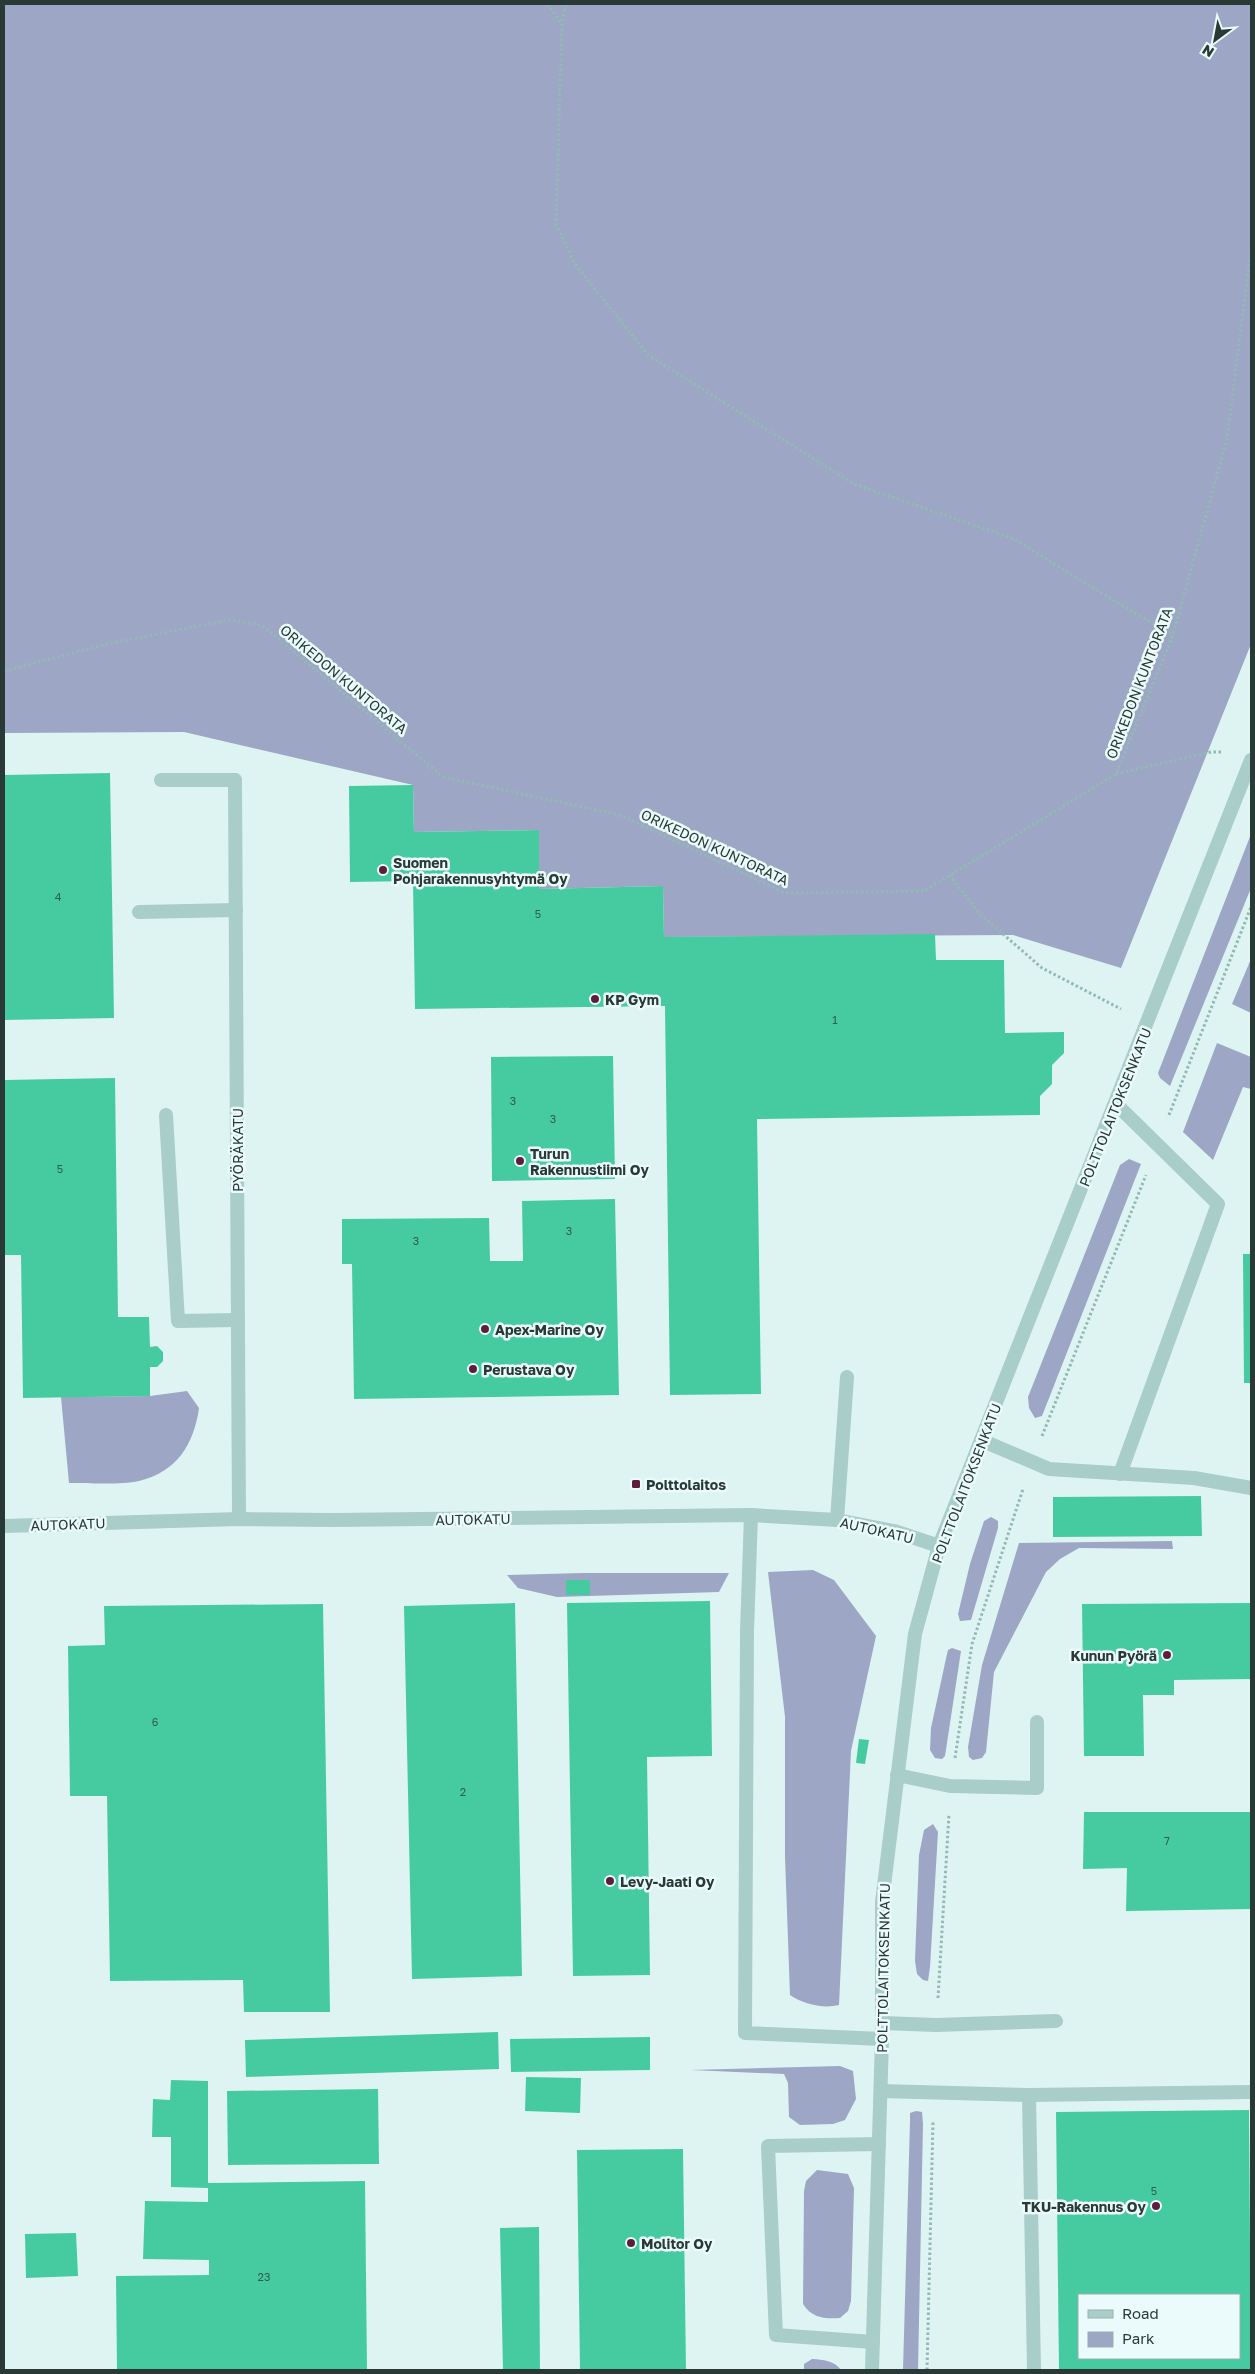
<svg xmlns="http://www.w3.org/2000/svg" width="1255" height="2374" font-family="'Golos Text',sans-serif">
  <rect width="100%" height="100%" fill="#def4f3"/>
  <g fill="#9da6c4">
    <path d="M4,4H1251V644L1121,968L1013,935L664,937L663,886L539,889V830L414,832L413,785L184,732L4,733Z"/>
    <path d="M1251,834V888L1170,1086L1160,1078L1158,1073Z"/>
    <path d="M1251,959V1013L1232,1004Z"/>
    <path d="M1217,1043L1251,1057V1089L1243,1087L1213,1160L1183,1132Z"/>
    <path d="M1129,1159L1141,1164L1042,1416L1035,1418L1029,1408L1028,1397L1120,1165Z"/>
    <path d="M187,1391L199,1408C194,1444 177,1472 139,1481C121,1485 89,1483 69,1483L61,1397L150,1396Z"/>
    <path d="M991,1517L998,1521V1528L971,1620L960,1621L958,1614L970,1564L984,1521Z"/>
    <path d="M1172,1541L1173,1549L1079,1548L1060,1559L1046,1572L994,1672L986,1752L982,1758L973,1760L969,1757L968,1747L982,1665L1019,1543Z"/>
    <path d="M813,1570L834,1580L876,1636L851,1751L839,2005C823,2009 803,2004 790,1995L785,1857V1717L768,1572Z"/>
    <path d="M583,1573H729L719,1592L557,1597L518,1588L507,1575Z"/>
    <path d="M952,1648L961,1651L945,1756L942,1759L935,1758L930,1750L931,1728L947,1654L948,1650Z"/>
    <path d="M933,1824L938,1832L930,1967L928,1981L923,1980L917,1974L915,1961L919,1855L924,1830Z"/>
    <path d="M840,2066L853,2071L856,2099L845,2120L833,2124L800,2125L789,2117L788,2083L784,2074L691,2070Z"/>
    <path d="M916,2111L922,2112L923,2124L918,2370H903L910,2122V2113Z"/>
    <path d="M817,2170L848,2174L854,2188L851,2301L848,2311L840,2318C824,2319 812,2318 803,2304L804,2191L806,2181Z"/>
    <path d="M812,2359C823,2360 834,2360 841,2370H804V2364Z"/>
  </g>
  <g fill="#46cba0" fill-rule="evenodd">
    <path d="M110,773L114,1018L4,1020V775Z"/>
    <path d="M413,785L414,832L539,830V889L663,886L664,937L935,934L936,960H1004L1005,1033L1064,1032V1053L1052,1065V1084L1040,1096V1115L757,1119L761,1394L670,1395L665,1006L415,1009L413,881L350,882L349,786Z"/>
    <path d="M613,1056L615,1179L492,1181L491,1057Z"/>
    <path d="M115,1078L118,1317H149L150,1347L157,1346L163,1352V1361L157,1367H150V1396L23,1398L21,1255H4V1080Z"/>
    <path d="M615,1199L619,1395L354,1399L352,1264H342V1219L489,1218L490,1261H523L522,1201Z"/>
    <path d="M1243,1254H1251V1383H1244Z"/>
    <path d="M1201,1496L1202,1536L1053,1537V1497Z"/>
    <rect x="566" y="1580" width="24" height="15"/>
    <path d="M710,1601L712,1756L647,1757L650,1975L573,1976L567,1603Z"/>
    <path d="M515,1603L522,1976L412,1979L404,1606Z"/>
    <path d="M1251,1603V1679L1174,1680V1695H1143L1144,1756H1084L1082,1604Z"/>
    <path d="M323,1604L330,2012H244L243,1980L110,1981L107,1796H70L68,1646L105,1645L104,1606Z"/>
    <path d="M859,1739L869,1740L865,1764L856,1763Z"/>
    <path d="M1084,1812H1251V1909L1126,1911L1127,1868L1083,1869Z"/>
    <path d="M498,2032L499,2069L246,2077L245,2040Z"/>
    <path d="M650,2037V2070L511,2072L510,2039Z"/>
    <path d="M526,2077L581,2078L580,2113L525,2111Z"/>
    <path d="M171,2080L208,2081V2183L365,2181L367,2370H117L116,2276L209,2275V2260L143,2259L145,2201L208,2202V2188L171,2187V2137H152L153,2099L170,2100Z"/>
    <path d="M378,2089L379,2164L228,2165L227,2091Z"/>
    <path d="M1249,2110L1251,2370H1059L1056,2112ZM1079,2295H1239V2358H1079Z"/>
    <path d="M683,2149L686,2370H580L577,2150Z"/>
    <path d="M539,2227L540,2370H503L500,2228Z"/>
    <path d="M76,2233L78,2276L26,2278L25,2234Z"/>
  </g>
  <g fill="none" stroke-linecap="round" stroke-linejoin="round">
    <g stroke="#93b9b4" stroke-width="3" stroke-dasharray="2.5 2.5" stroke-linecap="butt">
      <path d="M547,4L561,22"/>
      <path d="M566,4L562,23L556,224L575,264L648,355L854,484L1014,539L1113,600L1173,635"/>
      <path d="M4,671L111,643L230,620L262,625L443,777L620,815L785,893L924,891L1116,774L1173,635L1227,439L1251,249"/>
      <path d="M1116,774L1211,752H1223"/>
      <path d="M949,875L980,914L1042,968L1121,1009"/>
      <path d="M1169,1115L1251,907"/>
      <path d="M1042,1436L1146,1175"/>
      <path d="M955,1758L972,1644L1023,1489"/>
      <path d="M938,1998L949,1814"/>
      <path d="M927,2370L933,2121"/>
    </g>
    <g stroke="#a9cdc9" stroke-width="14">
      <path d="M161,780H235"/>
      <path d="M139,912L236,910"/>
      <path d="M1116,1104L1218,1204L1120,1474"/>
      <path d="M166,1115L178,1321L238,1320"/>
      <path d="M981,1440L1049,1469L1194,1478L1251,1488"/>
      <path d="M751,1515L747,1631L745,2033L882,2039"/>
      <path d="M837,1520L847,1377"/>
      <path d="M897,1775L950,1786L1037,1788V1722"/>
      <path d="M882,2023L936,2025L1056,2021"/>
      <path d="M881,2091L1029,2095L1034,2370"/>
      <path d="M1029,2095L1251,2092"/>
      <path d="M873,2342L776,2335L768,2146L879,2144"/>
    </g>
    <path stroke="#a9cdc9" stroke-width="14" d="M235,780L239,1519"/>
    <g stroke="#a9cdc9" stroke-width="14">
      <path d="M4,1526L239,1519L333,1520L751,1515L837,1520L894,1531L939,1546"/>
      <path d="M872,2370L882,2039V1902L915,1634L939,1546L1251,760"/>
    </g>
  </g>
  <g fill="#5d1d3d" stroke="#ebfbfb" stroke-width="2">
    <circle cx="383" cy="870" r="5"/>
    <circle cx="595" cy="999" r="5"/>
    <circle cx="520" cy="1161" r="5"/>
    <circle cx="485" cy="1329" r="5"/>
    <circle cx="473" cy="1369" r="5"/>
    <rect x="631" y="1479" width="10" height="10" rx="2.5"/>
    <circle cx="1167" cy="1655" r="5"/>
    <circle cx="610" cy="1881" r="5"/>
    <circle cx="1156" cy="2206" r="5"/>
    <circle cx="631" cy="2243" r="5"/>
  </g>
  <g text-anchor="middle" dominant-baseline="central" stroke-width="5" stroke-linejoin="round" paint-order="stroke">
    <g font-size="11" fill="#305e50">
      <text x="58" y="896">4</text>
      <text x="538" y="913">5</text>
      <text x="835" y="1019">1</text>
      <text x="513" y="1100">3</text>
      <text x="553" y="1118">3</text>
      <text x="60" y="1168">5</text>
      <text x="569" y="1230">3</text>
      <text x="416" y="1240">3</text>
      <text x="155" y="1721">6</text>
      <text x="463" y="1791">2</text>
      <text x="1167" y="1840">7</text>
      <text x="1154" y="2190">5</text>
      <text x="264" y="2276">23</text>
    </g>
    <g font-size="14" fill="#293a36" stroke="#ebfbfb">
      <text transform="translate(344 679) rotate(40)">ORIKEDON KUNTORATA</text>
      <text transform="translate(1139 683) rotate(-69)">ORIKEDON KUNTORATA</text>
      <text transform="translate(715 847) rotate(25)">ORIKEDON KUNTORATA</text>
      <text transform="translate(1115 1107) rotate(-68)">POLTTOLAITOKSENKATU</text>
      <text transform="translate(237 1150) rotate(-90)">PYÖRÄKATU</text>
      <text transform="translate(966 1483) rotate(-69)">POLTTOLAITOKSENKATU</text>
      <text transform="translate(473 1519) rotate(-1)">AUTOKATU</text>
      <text transform="translate(68 1524) rotate(-2)">AUTOKATU</text>
      <text transform="translate(877 1530) rotate(13)">AUTOKATU</text>
      <text transform="translate(883 1968) rotate(-89)">POLTTOLAITOKSENKATU</text>
    </g>
    <g font-size="14" font-weight="bold" fill="#293a36" stroke="#ebfbfb" text-anchor="start">
      <text x="393" y="862">Suomen<tspan x="393" dy="16">Pohjarakennusyhtymä Oy</tspan></text>
      <text x="605" y="999">KP Gym</text>
      <text x="530" y="1153">Turun<tspan x="530" dy="16">Rakennustiimi Oy</tspan></text>
      <text x="495" y="1329">Apex-Marine Oy</text>
      <text x="483" y="1369">Perustava Oy</text>
      <text x="646" y="1484">Polttolaitos</text>
      <text x="1157" y="1655" text-anchor="end">Kunun Pyörä</text>
      <text x="620" y="1881">Levy-Jaati Oy</text>
      <text x="1146" y="2206" text-anchor="end">TKU-Rakennus Oy</text>
      <text x="641" y="2243">Molitor Oy</text>
    </g>
  </g>
  <rect width="1255" height="2374" fill="none" stroke="#293a36" stroke-width="10"/>
  <rect x="1078" y="2294" width="162" height="65" fill="#ebfbfb" stroke="#9daeac"/>
  <rect x="1088" y="2310" width="25" height="8" fill="#a9cdc9" stroke="#9daeac"/>
  <text x="1122" y="2319" font-size="15" fill="#293a36">Road</text>
  <rect x="1088" y="2332" width="25" height="15" fill="#9da6c4" stroke="#9daeac"/>
  <text x="1122" y="2344" font-size="15" fill="#293a36">Park</text>
  <g transform="translate(1215 40) rotate(212)" stroke="#ebfbfb" stroke-width="4" paint-order="stroke">
  <path d="M0-4L9 19L0 12L-9 19Z" fill="#293a36"/>
  <text y="-8" font-size="14" font-weight="bold" text-anchor="middle" fill="#293a36">N</text>
  </g>
</svg>
